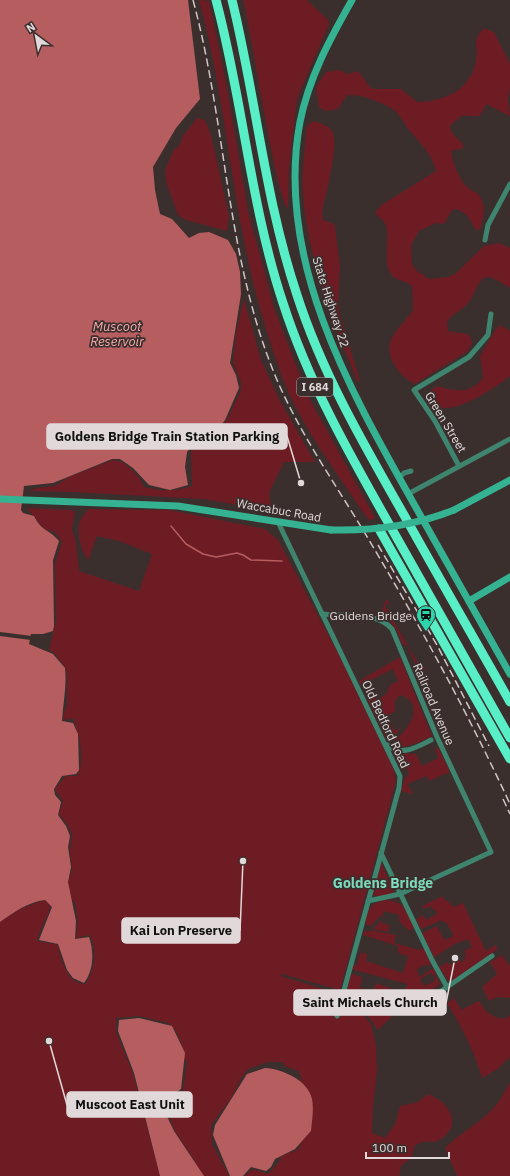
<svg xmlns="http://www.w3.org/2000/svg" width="510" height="1176" font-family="'IBM Plex Sans',sans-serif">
  <rect width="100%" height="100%" fill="#3b2f2e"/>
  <g fill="#6d1c24">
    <path d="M199,0L209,1L226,83L248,211L275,311L307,394L375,518L372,520L368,519L362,511C334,468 300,425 282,377C268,337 255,296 247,255C229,171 222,83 199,0Z"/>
    <path d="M243,0H307L328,20L329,24L297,99L289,166L288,208C276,200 251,28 243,0Z"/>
    <path d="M483,29H486L494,32L510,64V86L508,99L510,116L486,104C478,124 476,113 461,116L450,126L452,133L463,144V148L451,151C452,161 459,179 466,186C469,189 473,191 477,193C487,202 484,218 480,229L476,230L467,215L457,209L452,210L444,224L436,223L419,231L411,245L412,264L416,270L429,279L448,277L455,274L484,246L499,243L510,248V288L491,277L483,278C476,286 474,295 468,303C462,311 452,313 447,322L448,331C456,334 463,331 470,336L472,343L468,351L415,384C401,377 384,358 391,340C395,329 407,320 413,310L412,286C406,281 399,281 395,278C380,268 391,241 386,226C384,219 378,218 375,212L383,204L436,171C432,154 420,143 409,130C404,123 400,115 394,110C381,102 362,94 347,95L338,109L326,111L319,107L316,87L326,72L339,70L348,74L358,71L370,87L374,89H401L417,102C444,102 472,89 476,60C479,46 471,42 483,29Z"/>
    <path d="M197,118L205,120L211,135L229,216L227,231L186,220L178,215L166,182L165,170L173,151L179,146L183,136Z"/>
    <path d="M313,121C319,123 328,125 332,131C340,143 325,197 322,213L323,220L334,224L335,227L340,266L338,304L339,312L360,381L357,380C332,318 308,261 303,194C301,175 305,153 306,134L307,126Z"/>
    <path d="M244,299L261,360L280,401L315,462H284L269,493L271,507L268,510L203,499L71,492L28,491L37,488L55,486L69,477L113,460L122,462L131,469L140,479L144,487C161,491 175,492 192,486L191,449L216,436L229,416L241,390V382L233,363L236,333Z"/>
    <path d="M500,325L510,331V376C498,386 454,416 438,406C433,403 432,396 431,390L438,386C454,392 473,394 483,377L480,356C486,348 494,329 500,325Z"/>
    <path d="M27,508L71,510L75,512L72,529L76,542L79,571L139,591L152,554L119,541L97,536L88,560C81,551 77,534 79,523C81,518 85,513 88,509L169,510L265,529L278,540L339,655L394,770L396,781L340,990L282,974L281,976L336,993L352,1001L371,1024L376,1046L377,1071L373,1107L372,1133L385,1138L395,1124L400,1106L418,1102L428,1094C448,1102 464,1123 441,1139C436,1142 432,1143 426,1141L415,1145L411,1158L401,1166L399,1176H244L253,1169L268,1174L280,1161L281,1156L297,1150L300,1146L303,1137L299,1103L301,1076L298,1071L285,1066L282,1062H268L248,1069L240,1080L232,1097L211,1125L212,1144L229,1176H202L195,1164L196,1163L175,1131L164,1105L183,1091L187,1063L182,1054V1045L176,1031L168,1023L139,1016L116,1018V1032L133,1074L160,1176H0V922L18,910L44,900L50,906C48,918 39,929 37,941L58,945C58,953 67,976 73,980C76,983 81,983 85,984C95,972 98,948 89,935L76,938L78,921L75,903L70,897L68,882L72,870L70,851L72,835L69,827L59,814L63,801L55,789L66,776H77C86,760 79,734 73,718L66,720L63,717L67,705V674L65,667L54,653L49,650L56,621L55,563L62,542L55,532L44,529Z"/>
    <path d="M386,599L389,603L385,606L421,668L425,667L426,669L414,673L418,670L407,645H403L396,629L383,614L382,611Z"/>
    <path d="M400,657L432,736C420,742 405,750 391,746C400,735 421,717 411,702C408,698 405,696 400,695L395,701V711L387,716L394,730L400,729L391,740L387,741L367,699V688L370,687L378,700L387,693L390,685L398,681L393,669L363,684H361L359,681Z"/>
    <path d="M438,747L450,772L429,781L427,776L407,784L413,794L401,791L405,778L409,774L407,768L402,770L393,753L416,754L422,766L438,758L435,749Z"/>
    <path d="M381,862L394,892C388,896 379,898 373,895Z"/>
    <path d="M443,896L444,900L448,901L453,907L463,903L486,951L495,945L498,949L451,982L448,980L439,967L448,962L449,965L460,960L461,962L465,960L464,958L466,956L464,951L472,947L468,939L455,944L434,957L422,933L437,926L444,940L452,937L453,934L446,922L443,923L442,920L421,929L416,919L423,915L426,920L437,914L435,909L433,910L430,906L424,909L422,906Z"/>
    <path d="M385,900C406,901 407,911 414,928L409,931L399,921V915L384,911L382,917L380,916L371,926L365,924C369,908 369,904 385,900Z"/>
    <path d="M382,920V923L389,925V932L373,929Z"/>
    <path d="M370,930L396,935L394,943L419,950L424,948L431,964L427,967L426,964L418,968L417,971L420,977L433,968L436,975L433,976L431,973L420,979L424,986L435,981L434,978L436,976L440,984L417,1000L400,1008L378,1030L356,999L345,994L350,973L362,977L360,988L373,991L376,983L404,993L407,984L351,969L352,965H357L360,953L367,954L366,961L403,973L408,956L400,954L398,951V946L363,935L364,931L370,932Z"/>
    <path d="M502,955L510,966V998L497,997L489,1001L482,987L497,974L490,962Z"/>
    <path d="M454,998L461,1010L479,1001C486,1012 491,1017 504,1019L510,1015V1063L509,1057L499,1068L482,1078C474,1051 462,1027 447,1003Z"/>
    <path d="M510,1082V1176H457L445,1148C457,1136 471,1128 484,1117C496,1108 503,1095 510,1082Z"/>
  </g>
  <g fill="#b65d60">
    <path d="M0,0H188L200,99L176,128L153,167L155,190L160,214L172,219L189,238L199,233L209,232L228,240L236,254L240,272L241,294L230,363L236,375L239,388L225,420L216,432L192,445L187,452L185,467L188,485L170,490L149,485L133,468L120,459H112L53,483L24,486L21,510L23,513L34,516C42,532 49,529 59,541L53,560L54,626L53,631L43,634H31L29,644L53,654L65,668C67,686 63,703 62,721L73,723L78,734L79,770L76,774L62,776L54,789L55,795L61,802L58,815L66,826L70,836L68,847L71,867L68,882L76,921L75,939L89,937C94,951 94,970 84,983L73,978L67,970L58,944L39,940L52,907L45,900C28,902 14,912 0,922Z"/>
    <path d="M139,1018L172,1026L185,1053L181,1089L161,1104L174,1131L204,1176H160L134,1073L118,1031L119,1020Z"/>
    <path d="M265,1068C282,1069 308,1080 312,1099C314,1109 312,1121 311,1131L295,1149L275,1159L271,1167L266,1171L251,1167L243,1176H230L213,1135L215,1125L247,1074Z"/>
  </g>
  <path fill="#3b2f2e" d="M0,632L32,636L31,640L0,636Z"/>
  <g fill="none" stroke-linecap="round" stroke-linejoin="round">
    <path stroke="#b65d60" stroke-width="1.5" d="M171,526L186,544L203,554L216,557L237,553L243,555L251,560L282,561"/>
    <g stroke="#3e846f" stroke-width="5">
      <path d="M485,240L488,225L510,184"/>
      <path d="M459,466L435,421L414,390L469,357L488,335L491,314"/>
      <path d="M399,478L404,473L411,471"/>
      <path d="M408,494L510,439"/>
      <path d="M278,522L400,776L399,788L337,1016"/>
      <path d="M322,614C344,616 376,611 392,629L437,737L491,852L400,894L368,901"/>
      <path d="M387,745C401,757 417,747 431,740"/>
      <path d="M381,853L432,960L447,987"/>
      <path d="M434,996L492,956"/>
    </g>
    <g stroke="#34b291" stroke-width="7">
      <path d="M352,0C330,39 309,77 300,122C274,262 353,396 419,513C450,567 480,621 510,674"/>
      <path d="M0,499L178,506L331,530"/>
      <path d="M454,510L510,480"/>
      <path d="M469,601L510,577"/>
    </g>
    <g stroke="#59efc6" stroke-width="9">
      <path d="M216,0C243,100 250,204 283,303C309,384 351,457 393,531C432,600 471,669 510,738"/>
      <path d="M232,0C256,98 265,200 297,295C322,373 364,445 404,515C439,578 475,640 510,702"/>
      <path d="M379,529L510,759"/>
    </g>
    <g stroke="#cec6c6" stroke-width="1.5" stroke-dasharray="8 4" stroke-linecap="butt">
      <path d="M193,0C225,118 226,245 269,360C293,425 334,481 369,540C420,626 468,713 510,804"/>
      <path d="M378,545L437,645L489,746"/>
      <path d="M503,799L510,814"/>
    </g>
    <path stroke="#34b291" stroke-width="7" d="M331,530C374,531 414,526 454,510"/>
  </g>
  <defs>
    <symbol id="station-pin" viewBox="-11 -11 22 30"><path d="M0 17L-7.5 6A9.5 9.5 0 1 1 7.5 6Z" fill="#2cd5ab" stroke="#3b2f2e"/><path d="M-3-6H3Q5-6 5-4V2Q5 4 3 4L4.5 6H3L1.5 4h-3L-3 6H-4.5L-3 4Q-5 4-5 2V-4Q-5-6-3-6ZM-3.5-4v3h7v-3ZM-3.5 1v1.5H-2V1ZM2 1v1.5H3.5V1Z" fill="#111"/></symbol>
  </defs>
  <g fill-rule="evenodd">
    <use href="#station-pin" x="415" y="604" width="22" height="30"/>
  </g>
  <g text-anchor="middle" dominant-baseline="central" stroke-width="3.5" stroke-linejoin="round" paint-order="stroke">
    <rect fill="#3b2f2e" stroke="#afa6a6" stroke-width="1" x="297" y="378" width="36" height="18" rx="3"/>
    <g font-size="11" font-weight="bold" fill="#e1d9d9">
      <text x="315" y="387">I 684</text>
    </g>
    <g font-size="12" fill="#e1d9d9" stroke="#3b2f2e">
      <text transform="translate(331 302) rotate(72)">State Highway 22</text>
      <text transform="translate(446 422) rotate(59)">Green Street</text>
      <text transform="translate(279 510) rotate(10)">Waccabuc Road</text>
      <text transform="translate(434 704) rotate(67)">Railroad Avenue</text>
      <text transform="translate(386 724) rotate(65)">Old Bedford Road</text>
    </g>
    <g font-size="12" fill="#e1d9d9" stroke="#3b2f2e" text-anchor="end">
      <text x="412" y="615">Goldens Bridge</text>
    </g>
    <g font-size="13" font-style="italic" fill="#f4aaaa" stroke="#3b2f2e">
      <text x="117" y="326">Muscoot<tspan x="117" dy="15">Reservoir</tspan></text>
    </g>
    <g font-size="14" font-weight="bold" fill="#7ddabd" stroke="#3b2f2e">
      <text x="383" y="883">Goldens Bridge</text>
    </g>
  </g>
  <path fill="none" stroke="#e1d9d9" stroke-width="1.5" d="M301 483L287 436M243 861L240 931M455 958L446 1003M49 1041L67 1105"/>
  <g fill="#e1d9d9" stroke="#3b2f2e" stroke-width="1.5">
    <circle cx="301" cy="483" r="4"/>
    <circle cx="243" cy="861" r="4"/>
    <circle cx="455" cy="958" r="4"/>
    <circle cx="49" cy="1041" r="4"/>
  </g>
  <g fill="#e1d9d9" stroke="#e1d9d9" stroke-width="1.5">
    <rect x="47" y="424" width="240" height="25" rx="4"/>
    <rect x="122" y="918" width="118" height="25" rx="4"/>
    <rect x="294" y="990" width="152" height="25" rx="4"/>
    <rect x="67" y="1092" width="125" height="25" rx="4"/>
  </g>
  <g font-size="13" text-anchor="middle" font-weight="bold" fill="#111">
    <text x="167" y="441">Goldens Bridge Train Station Parking</text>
    <text x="181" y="935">Kai Lon Preserve</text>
    <text x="370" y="1007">Saint Michaels Church</text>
    <text x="130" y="1109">Muscoot East Unit</text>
  </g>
  <g transform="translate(36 36) rotate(328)" stroke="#3b2f2e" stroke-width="3" paint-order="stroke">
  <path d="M0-3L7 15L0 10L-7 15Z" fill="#e1d9d9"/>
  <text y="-6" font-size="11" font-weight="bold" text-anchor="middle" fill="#e1d9d9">N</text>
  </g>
  <path d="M366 1152v6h83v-6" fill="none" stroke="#e1d9d9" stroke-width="2"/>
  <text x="372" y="1152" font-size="12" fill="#e1d9d9" stroke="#3b2f2e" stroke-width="3" paint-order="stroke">100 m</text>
</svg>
